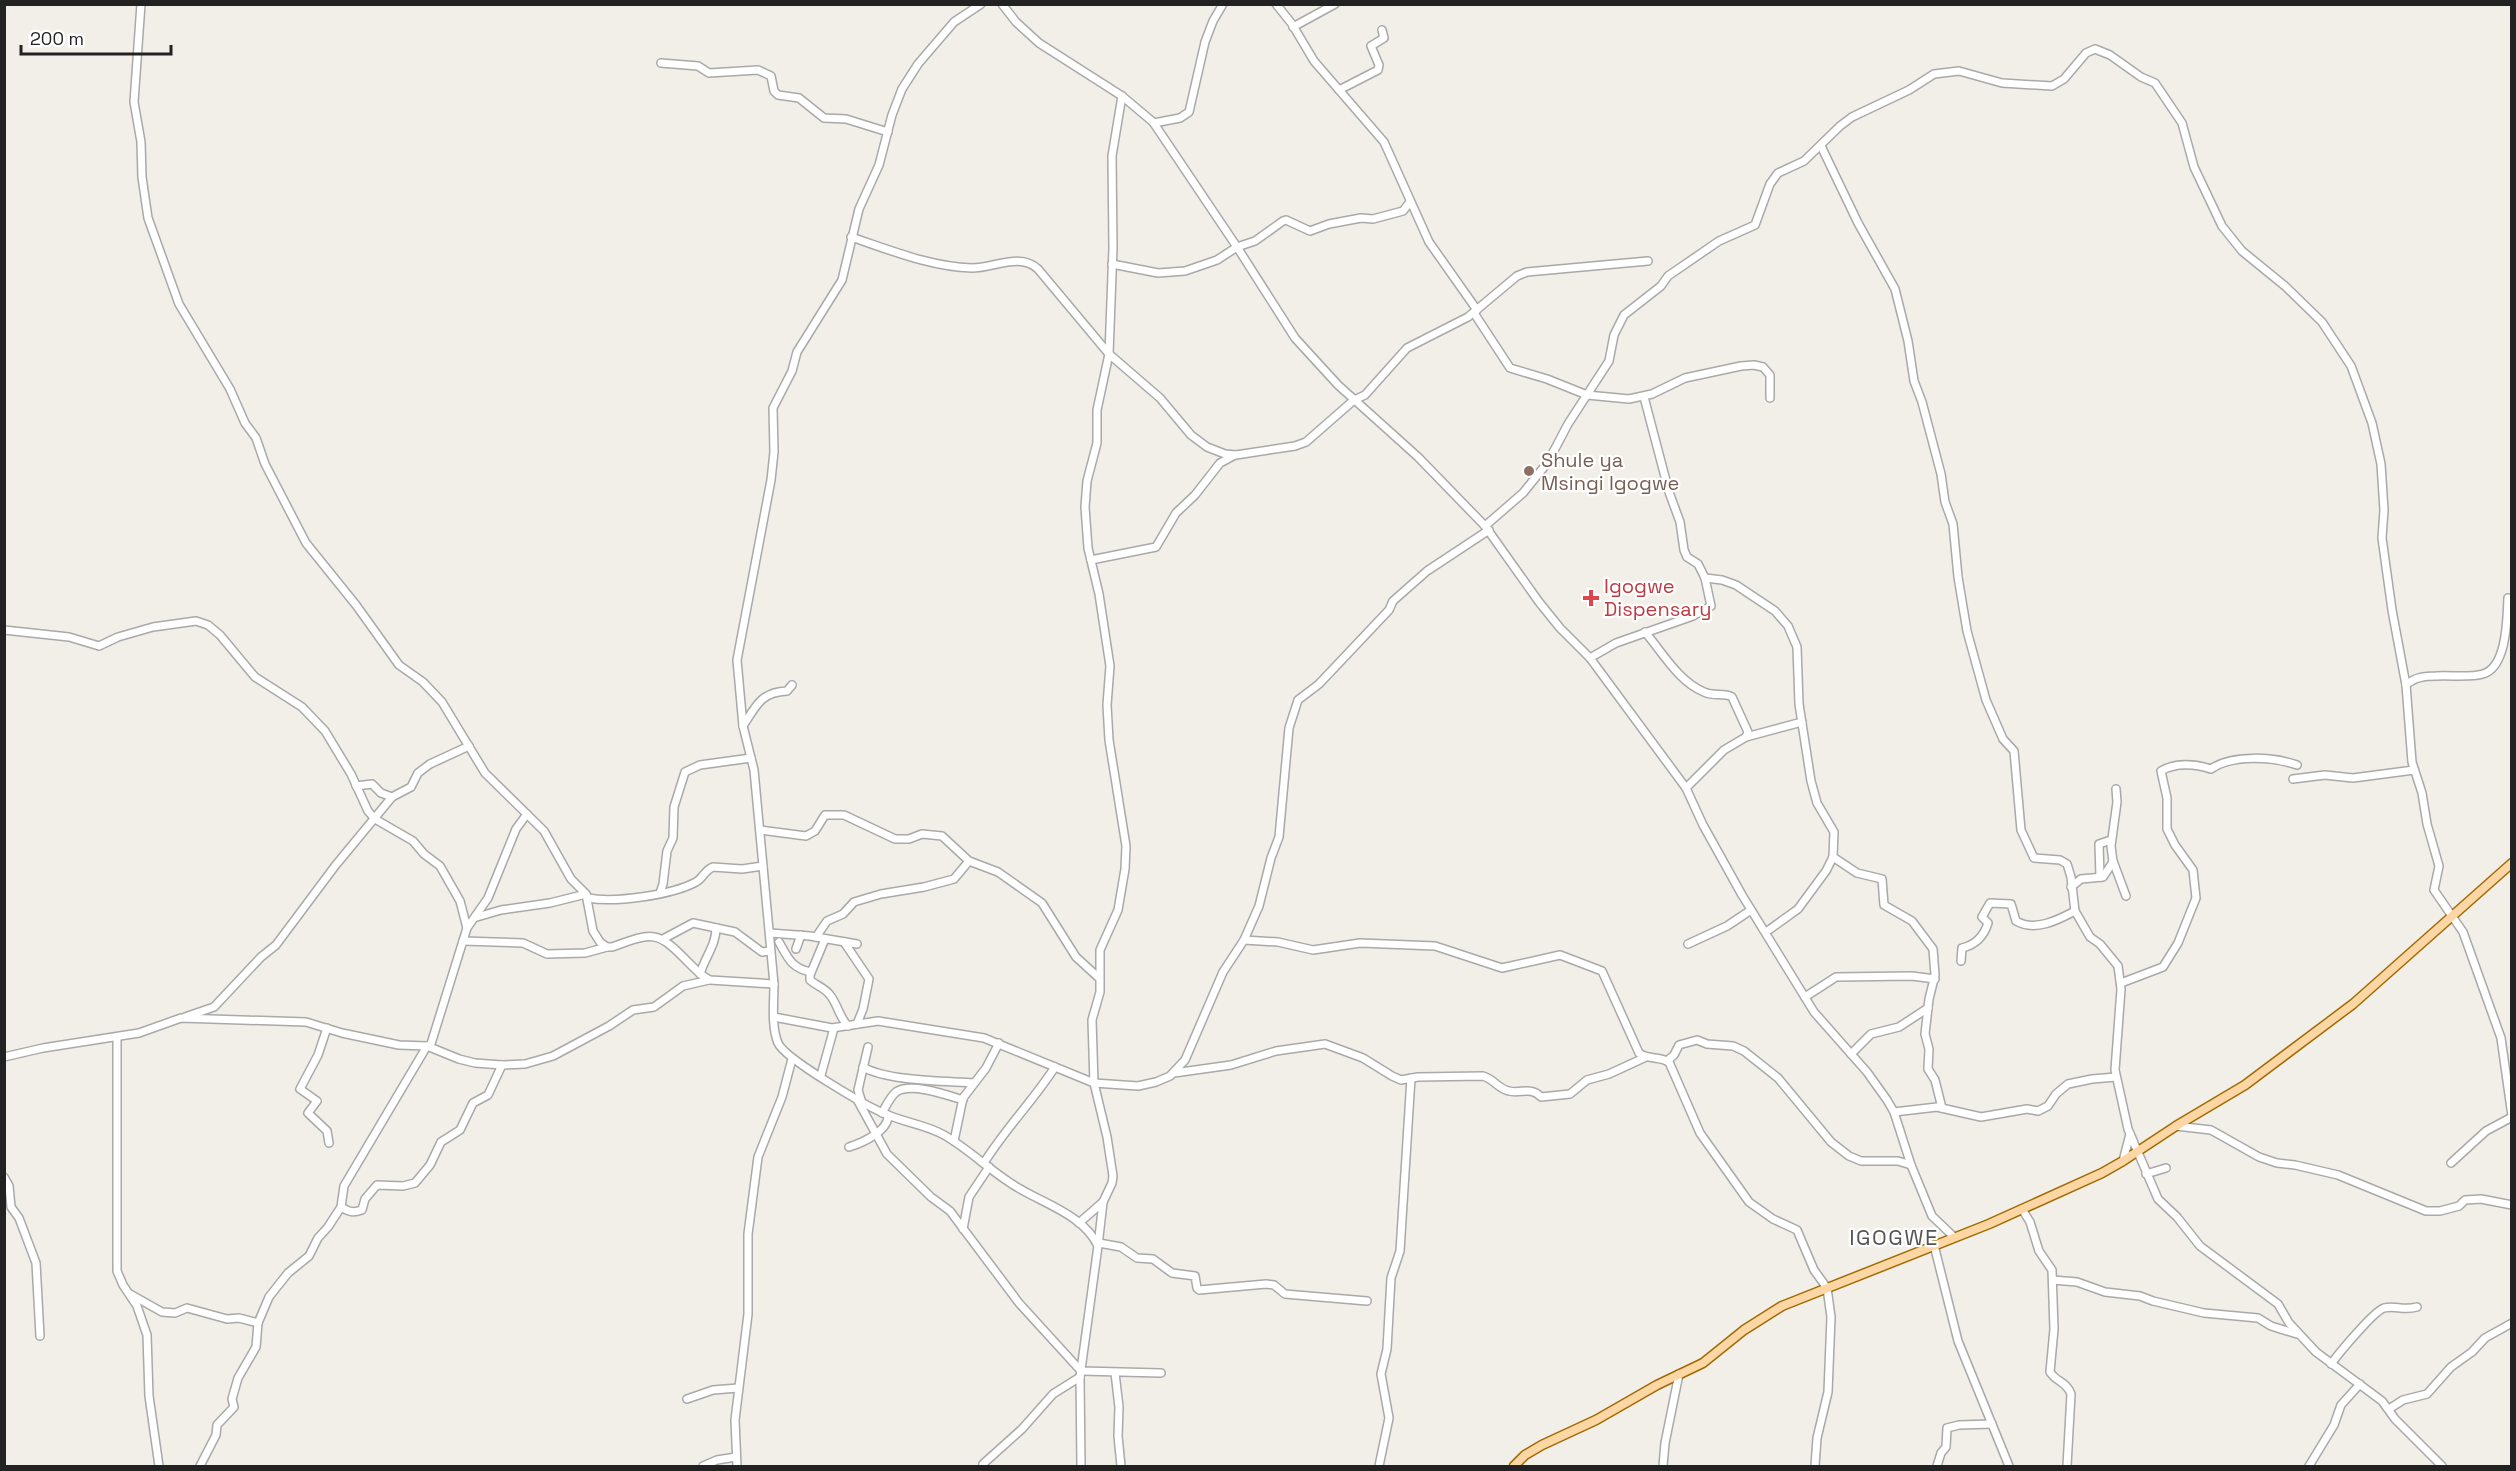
<svg xmlns="http://www.w3.org/2000/svg" width="2516" height="1471" font-family="'Space Grotesk',sans-serif">
  <rect width="100%" height="100%" fill="#f2efe9"/>
  <g fill="none" stroke-linecap="round" stroke-linejoin="round">
    <defs>
      <g id="minor">
        <path d="M141,4L134,102L141,142L142,177L148,218L179,304L230,389L245,423L256,438L265,464L306,543L356,605L399,665L423,682L442,702L485,773L544,831L571,879L586,894L593,931L600,942L607,947H612C653,932 657,930 688,962C695,969 701,976 710,980L774,984"/>
        <path d="M981,4L954,22L918,64L902,89L892,115L879,165L859,209L842,280L797,352L792,371L773,408L774,452L771,480L737,660L743,726L754,770L774,984C774,1003 771,1026 778,1043C785,1059 869,1108 888,1115C907,1123 926,1125 944,1135C972,1151 994,1175 1022,1190C1048,1205 1085,1217 1098,1246L1080,1377L1081,1466"/>
        <path d="M1002,4L1016,22L1039,43L1122,96L1153,122L1237,247L1295,338L1338,385L1418,457L1485,526L1539,602L1560,628L1590,658L1686,788L1703,825L1742,895L1814,1012L1867,1072L1887,1100L1894,1112L1911,1165L1932,1216L1953,1236"/>
        <path d="M1276,4L1292,24L1314,61L1384,142L1429,242L1477,310"/>
        <path d="M1293,27L1335,4"/>
        <path d="M661,63L698,66L709,73L758,70L771,76L774,91L778,95L799,98L824,118L846,119L888,132"/>
        <path d="M1339,90L1378,70L1379,65L1371,46L1384,38L1382,30"/>
        <path d="M1154,123L1180,118L1189,112L1205,42L1213,21L1223,4"/>
        <path d="M1821,146L1858,223L1895,289L1908,341L1914,381L1922,402L1941,474L1945,502L1953,524L1958,577L1967,631L1986,700L2003,739L2014,751L2021,830L2034,858L2060,860L2067,864L2071,877L2075,911L2090,937L2100,944L2118,966L2121,989L2115,1070L2128,1129L2158,1199L2177,1217L2200,1246L2278,1304L2289,1323L2316,1352L2382,1401L2395,1419L2442,1466"/>
        <path d="M851,237C890,250 931,267 972,268C994,268 1020,252 1038,269L1109,354L1160,398L1191,435L1207,447L1225,454L1236,455L1295,446L1306,442L1354,400L1365,395L1407,348L1468,317L1517,276L1527,272L1648,261"/>
        <path d="M1112,264L1158,273L1185,271L1217,260L1237,247L1255,241L1283,221L1286,220L1310,231L1329,224L1361,218L1373,219L1403,211L1410,202"/>
        <path d="M1474,313L1510,368L1547,379L1587,395L1629,399L1652,394L1685,378L1741,366L1754,365L1763,367L1770,375V398"/>
        <path d="M1485,526L1523,493L1548,462L1568,424L1609,361L1614,335L1624,315L1661,286L1668,276L1719,241L1755,225L1770,184L1778,173L1804,161L1840,126L1852,117L1909,90L1934,74L1959,71L2002,83L2052,86L2064,79L2086,53L2095,49L2110,55L2141,77L2155,83L2182,123L2194,167L2222,226L2242,251L2285,286L2322,322L2351,366L2372,423L2381,464L2384,510L2382,538L2392,610L2406,685L2412,762L2422,793L2427,824L2439,866L2434,890L2463,932L2501,1038L2512,1116"/>
        <path d="M1091,560L1156,547L1176,513L1195,495L1220,463L1235,455"/>
        <path d="M1705,578L1722,580L1736,585L1775,611L1788,626L1797,647L1799,704L1811,781L1817,803L1834,832L1833,857L1826,871L1798,909L1766,932"/>
        <path d="M4,630L69,637L99,646L118,637L153,627L196,621L208,625L220,635L255,677L302,707L325,731L351,774L368,811L375,819L413,841L424,854L440,866L460,901L467,928L430,1047"/>
        <path d="M1645,632C1663,653 1678,681 1704,692C1714,697 1724,692 1732,697L1748,732L1746,737L1724,750L1686,788"/>
        <path d="M1590,658L1616,643L1693,616L1711,606L1705,578L1698,564L1687,557L1684,550L1680,522L1669,492L1644,397"/>
        <path d="M2406,685C2415,677 2425,676 2436,676C2451,675 2469,678 2483,674C2507,667 2507,619 2508,598"/>
        <path d="M743,726C756,706 761,692 787,691L792,685"/>
        <path d="M1746,737L1802,722"/>
        <path d="M2293,779L2325,775L2353,778L2414,770"/>
        <path d="M356,786L372,784L381,793L392,797"/>
        <path d="M760,830L806,836L815,831L825,815H844L895,839H909L922,834L942,836L969,861L998,872L1042,903L1076,957L1099,978"/>
        <path d="M1833,857L1857,873L1882,879L1884,905L1912,921L1933,949L1935,975L1929,999L1925,1034L1929,1049L1928,1069L1935,1080L1942,1108"/>
        <path d="M2113,861L2126,896"/>
        <path d="M2100,877L2099,844L2111,840"/>
        <path d="M2071,887L2081,879L2103,877L2113,862L2111,846L2117,802L2116,789"/>
        <path d="M660,893L663,884L667,851L673,838L674,807L685,772L700,765L751,758"/>
        <path d="M588,898C615,903 672,895 696,882C703,878 705,870 713,867L742,869L763,866"/>
        <path d="M477,917L501,910L550,903L586,894"/>
        <path d="M467,928L488,898L516,829L527,814"/>
        <path d="M770,933L810,936L857,944"/>
        <path d="M816,937L827,921L843,914L854,902L881,894L924,887L954,879L969,861"/>
        <path d="M663,939L693,923L735,932L762,952L770,951"/>
        <path d="M825,939L810,975V980C817,986 825,988 830,995C838,1005 839,1017 848,1026"/>
        <path d="M1244,940L1278,942L1313,950L1360,943L1435,946L1502,968L1560,955L1602,971L1639,1053C1648,1060 1659,1056 1669,1062L1700,1133L1749,1202L1773,1219L1797,1230L1814,1270L1827,1288L1831,1317L1828,1392L1817,1438L1815,1466"/>
        <path d="M463,941L523,943L547,954L585,953L607,947"/>
        <path d="M779,942C788,958 791,968 811,972"/>
        <path d="M844,942L869,979L863,1009L857,1024"/>
        <path d="M1688,944L1727,926L1751,910"/>
        <path d="M796,949L801,935"/>
        <path d="M1961,961L1962,948C1975,945 1984,936 1988,923L1982,917L1990,903L2011,904L2016,921C2035,932 2058,920 2075,911"/>
        <path d="M700,974C705,957 716,945 716,928"/>
        <path d="M2121,983L2163,967L2178,943L2196,898L2193,870L2175,845L2167,829V798L2161,771C2176,762 2196,764 2211,769C2232,754 2274,757 2297,765"/>
        <path d="M1805,997L1836,977L1912,976L1935,979"/>
        <path d="M185,1017L214,1007L261,957L276,945L335,866L392,797L411,787L418,773L430,764L469,746"/>
        <path d="M774,1017L832,1028L878,1021L984,1038L1094,1083L1138,1086L1156,1082L1170,1076L1185,1060L1223,972L1244,940L1259,906L1271,858L1279,837L1289,728L1298,700L1319,684L1389,610L1393,601L1427,571L1489,530"/>
        <path d="M327,1028L318,1055L300,1089L317,1101L308,1113L327,1131L329,1143"/>
        <path d="M117,1037V1271L123,1285L137,1306L147,1335L149,1396L159,1466"/>
        <path d="M1851,1054L1871,1034L1899,1027L1928,1008"/>
        <path d="M4,1057L43,1048L139,1033L181,1018L306,1022L342,1033L399,1045L427,1046L459,1059L475,1063L502,1065L525,1064L553,1056L609,1026L633,1010L654,1007L683,986L709,980"/>
        <path d="M1667,1061L1674,1055L1679,1045L1697,1040L1707,1044L1733,1046L1744,1051L1778,1078L1831,1142L1849,1156L1861,1161H1898L1911,1165"/>
        <path d="M863,1067C887,1081 944,1081 973,1083"/>
        <path d="M1174,1073L1231,1065L1276,1051L1325,1044L1363,1058L1392,1076L1401,1080L1418,1077L1483,1076C1494,1079 1498,1089 1509,1091C1521,1094 1531,1086 1541,1097L1570,1094L1587,1080L1609,1074L1646,1057"/>
        <path d="M821,1075L834,1028"/>
        <path d="M858,1101L887,1154L931,1197L950,1211L1019,1303L1081,1371L1161,1373"/>
        <path d="M862,1103L858,1090L868,1047"/>
        <path d="M1894,1112L1937,1107L1981,1117L2027,1109L2038,1111L2048,1106L2056,1094L2068,1084L2092,1079L2116,1077"/>
        <path d="M882,1113C886,1106 890,1097 896,1092C911,1082 947,1095 963,1100"/>
        <path d="M2176,1126L2211,1130L2259,1157L2277,1163L2295,1165L2338,1175L2426,1211H2440L2459,1206L2465,1200L2481,1199L2512,1205"/>
        <path d="M954,1141L963,1098L986,1068L999,1043"/>
        <path d="M849,1147C862,1143 889,1131 888,1115"/>
        <path d="M2123,1161L2130,1134"/>
        <path d="M984,1163C1005,1129 1033,1101 1055,1067"/>
        <path d="M2451,1163L2486,1131L2512,1117"/>
        <path d="M2146,1174L2166,1168"/>
        <path d="M4,1177L9,1186L11,1207L19,1218L36,1263L40,1336"/>
        <path d="M341,1207C349,1212 353,1213 362,1210L365,1199L377,1185L403,1186L415,1183L430,1165L441,1142L460,1130L473,1103L488,1095L502,1065"/>
        <path d="M2022,1209L2030,1222L2039,1251L2052,1270L2054,1329L2050,1372C2056,1382 2066,1381 2071,1394L2067,1466"/>
        <path d="M1079,1223L1103,1202"/>
        <path d="M963,1229L969,1197L989,1167"/>
        <path d="M1099,1243L1121,1247L1137,1258L1153,1259L1172,1273L1195,1276L1197,1288L1199,1290L1266,1284L1274,1285L1285,1294L1367,1301"/>
        <path d="M1934,1245L1958,1341L2009,1466"/>
        <path d="M1098,1246L1103,1202L1112,1183L1113,1176L1107,1137L1094,1083L1092,1020L1100,992V950L1118,910L1125,869L1126,846L1109,740L1107,705L1110,666L1099,594L1088,548L1085,507L1087,481L1097,443V410L1109,354L1113,248L1112,156L1122,96"/>
        <path d="M2053,1280L2077,1282L2105,1292L2140,1296L2153,1301L2204,1313L2258,1318L2271,1326L2297,1334"/>
        <path d="M130,1294L162,1312L175,1313L187,1308L227,1319L239,1318L258,1323"/>
        <path d="M2331,1364C2339,1353 2374,1311 2384,1308C2396,1305 2402,1311 2417,1307"/>
        <path d="M1115,1373L1119,1407L1118,1436L1121,1466"/>
        <path d="M687,1399L713,1390L738,1388"/>
        <path d="M2389,1409L2403,1400L2427,1394L2451,1367L2472,1352L2485,1338L2512,1323"/>
        <path d="M983,1464L1022,1429L1053,1394L1080,1377"/>
        <path d="M200,1466L216,1435L217,1425L234,1407L232,1399L238,1378L256,1347L258,1323L269,1297L288,1273L309,1256L318,1238L328,1227L341,1207L344,1186L427,1046"/>
        <path d="M703,1466L717,1460L736,1457"/>
        <path d="M737,1466L735,1420L748,1314V1234L758,1157L782,1097L792,1059"/>
        <path d="M1379,1466L1389,1418L1381,1374L1387,1349L1391,1278L1400,1251L1411,1078"/>
        <path d="M1663,1466L1665,1443L1679,1374"/>
        <path d="M1937,1466L1941,1453L1946,1447L1947,1428L1959,1425L1992,1424"/>
        <path d="M2309,1466L2334,1425L2341,1405L2360,1384"/>
      </g>
      <path id="major" d="M1514,1466L1525,1455L1542,1445L1596,1420L1657,1385L1703,1363L1744,1330L1782,1306L1989,1224L2102,1173L2123,1161L2176,1126L2245,1085L2353,1004L2512,863"/>
    </defs>
    <use href="#minor" stroke="#a9a9a9" stroke-width="10"/>
    <use href="#major" stroke="#a06b00" stroke-width="11"/>
    <use href="#minor" stroke="#fff" stroke-width="7"/>
    <use href="#major" stroke="#fcd6a4" stroke-width="8"/>
  </g>
  <circle fill="#8d6e63" stroke="#fff" stroke-width="2" cx="1529" cy="471" r="6"/>
  <path fill="#e0444e" stroke="#fff" stroke-width="2" d="M1588 589h6v6h6v6h-6v6h-6v-6h-6v-6h6z"/>
  <g text-anchor="middle" dominant-baseline="central" stroke-width="4.5" stroke-linejoin="round" paint-order="stroke">
    <g font-size="20" fill="#785e54" stroke="#fff" text-anchor="start">
      <text x="1541" y="460">Shule ya<tspan x="1541" dy="23">Msingi Igogwe</tspan></text>
    </g>
    <g font-size="20" fill="#be3a42" stroke="#fff" text-anchor="start">
      <text x="1604" y="586">Igogwe<tspan x="1604" dy="23">Dispensary</tspan></text>
    </g>
    <g font-size="22" letter-spacing="1.5" fill="#555" stroke="#fff">
      <text x="1894" y="1237">IGOGWE</text>
    </g>
  </g>
  <rect width="2516" height="1471" fill="none" stroke="#222222" stroke-width="12"/>
  <path d="M21 45v9h150v-9" fill="none" stroke="#222222" stroke-width="3"/>
  <text x="30" y="45" font-size="18" fill="#222222" stroke="#ffffff" stroke-width="4.5" paint-order="stroke">200 m</text>
</svg>
